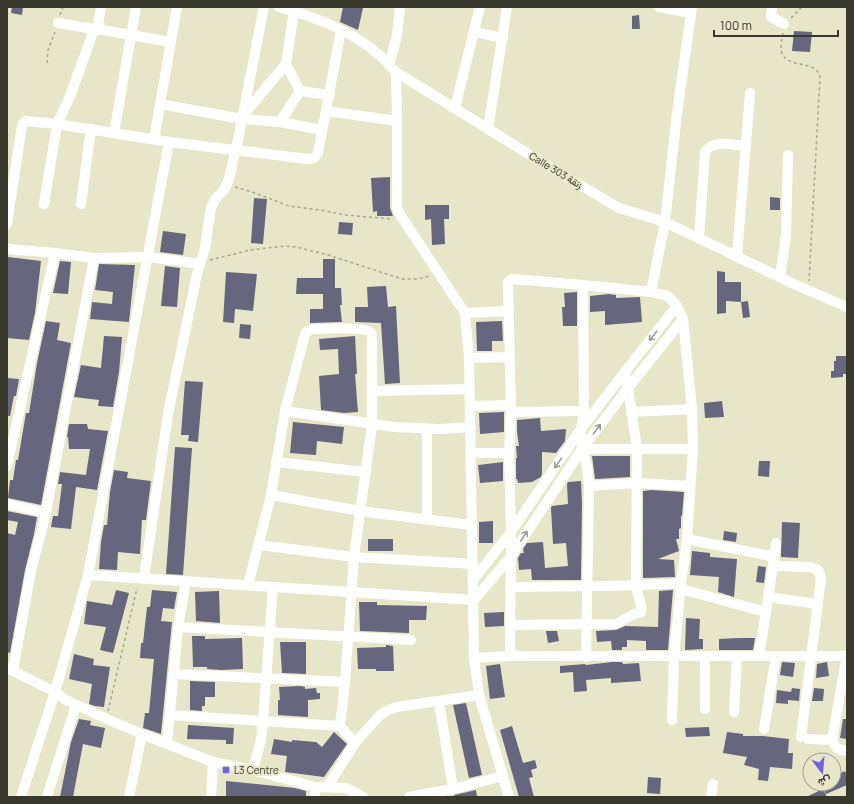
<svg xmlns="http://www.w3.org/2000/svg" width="854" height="804" font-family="Manrope,Vazirmatn,sans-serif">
  <rect width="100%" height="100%" fill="#e7e6c8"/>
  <g fill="#66667f">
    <path d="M12,7H23L22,15L11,13Z"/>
    <path d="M343,7L363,8L358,30L340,22Z"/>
    <path d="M639,15L640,29H632V16Z"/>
    <path d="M794,31L812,32L810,52L792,51Z"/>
    <path d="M390,177V208L393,216H377V211L373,212L371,178Z"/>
    <path d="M770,197L780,198V210H770Z"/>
    <path d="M254,198L267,199L263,244L251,243Z"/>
    <path d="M425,205H449V219H444L445,244L432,245L431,219L425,220Z"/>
    <path d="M339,222L353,223L352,235L338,234Z"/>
    <path d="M163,231L186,234L183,255L160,252Z"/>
    <path d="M8,257L41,261L35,313L29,340L7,338Z"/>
    <path d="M323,259H335V288H341L342,305H340L342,322L310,323V309H323V294H296L297,278H323Z"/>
    <path d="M60,261L71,262L68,294L53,293Z"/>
    <path d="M99,264L135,265L129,322L90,319L92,302L112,304L113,292L95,290Z"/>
    <path d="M165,266L180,268L177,307L161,306Z"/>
    <path d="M717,271L725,272V282H741V302L726,301V313L717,314Z"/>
    <path d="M226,272L257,274L253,311L235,309L234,323L223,322Z"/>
    <path d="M386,286L388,307L396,306L400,383L385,384L381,323L355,322V307H368L367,287Z"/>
    <path d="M577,292V326H563L562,307H565L564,293Z"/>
    <path d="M609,294L616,295V298L640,297L642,322L605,325V311L590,312V296Z"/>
    <path d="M748,301L750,317L743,318L741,302Z"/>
    <path d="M46,321L60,323L57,340L71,343L41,505L8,498L10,480H13L16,460H18L26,413H29L37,363Z"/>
    <path d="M502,321L503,341H492V351H477L476,322Z"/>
    <path d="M240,324L251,325L250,339L239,338Z"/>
    <path d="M104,336L122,337L119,372L113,407L98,406L99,400L74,397L81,365L101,368Z"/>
    <path d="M355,336L357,374H355L358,412L344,413L321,410L319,376L339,374L338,349L320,350L319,339Z"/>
    <path d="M836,356H847V374H843V377L831,378V371H834V361H836Z"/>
    <path d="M7,378L19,379L16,396H14L10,416H7Z"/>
    <path d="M185,381L203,382L198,442L188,441L189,435H181Z"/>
    <path d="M722,401L724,417L705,418L704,403Z"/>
    <path d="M504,412V432L480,434L479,413Z"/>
    <path d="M540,418L541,431L566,429L565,441L556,453L542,452V474L541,477L532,482L518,483L517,479H516V458H517L516,446H519L517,432V420Z"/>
    <path d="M293,422L344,427L342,444L317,441L316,455L290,453Z"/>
    <path d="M69,424H87L88,429L108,431L97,490L76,487L71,529L51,527L53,516H58L62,484H58L60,472L86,475L90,449H69L68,437H67Z"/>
    <path d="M175,447L192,448L183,575L166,574Z"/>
    <path d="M592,456H630V477L595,479Z"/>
    <path d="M759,461H770L769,477L758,476Z"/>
    <path d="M503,462V481L480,483L478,465Z"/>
    <path d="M114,470L128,472L127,478L151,481L146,520H142L140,554L118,552L117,570L99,569L101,542L104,525H107L110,492Z"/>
    <path d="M581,481L582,503L581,580H532L531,569L519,570L518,558L521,553H524L523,549L527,543L543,542L545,568L568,566L566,543L553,544L551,508L552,506L568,504L567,484L568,482Z"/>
    <path d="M651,490L684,492L682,516H681V528L679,529V539H676L679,551L658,559L674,560L675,577L643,578V491Z"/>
    <path d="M7,511L37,517L34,534L25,570L10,653L7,652V533L15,535L18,522L7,520Z"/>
    <path d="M493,521V543H479V522Z"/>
    <path d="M782,522L800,523L798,558L781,557Z"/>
    <path d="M724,531L737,533L736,542L723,540Z"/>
    <rect x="368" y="539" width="25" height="12"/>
    <path d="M692,551L710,553V557L737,559L734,597L718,592L719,577L690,575Z"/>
    <path d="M758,566L766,567L764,583L756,582Z"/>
    <path d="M116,590L129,593L113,653L100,650L106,627L84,624L87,601L112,605Z"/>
    <path d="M152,590L177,592L174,609L163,608L161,621L172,622L161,734L143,728L145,713H149L154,659L140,658L141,643H143L147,607H150Z"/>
    <path d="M673,590L668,650H646V641L627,640V647H622V650H612L611,641L597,642L596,631L616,630L625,626L658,627L659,591Z"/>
    <path d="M219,591L220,623L196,621L195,592Z"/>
    <path d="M359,602H377V605L427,606L426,620H409V633L360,631Z"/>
    <path d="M504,612V626L485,627L484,613Z"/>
    <path d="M686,618L700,619L699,639H703V649L685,650Z"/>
    <path d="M546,631H557L559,641L548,643Z"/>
    <path d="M192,636H205V639L242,638L243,669L221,670L207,669V667H193Z"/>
    <path d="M739,638H755L753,650H719V639Z"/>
    <path d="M280,642H306V674L282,673Z"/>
    <path d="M386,645L393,646L394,671H376V669H358L357,648L386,647Z"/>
    <path d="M74,654L94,659L93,665L110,667L104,707L95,706L89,704L92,684L69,679Z"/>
    <path d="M612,662H622L623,664L639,663L641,681L611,683V678L586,680L587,691L574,692L573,672L560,673V666L585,664L586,665Z"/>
    <path d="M782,662L795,663L793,677L780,675Z"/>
    <path d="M827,662L829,676L816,678L817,664Z"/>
    <path d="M500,664L505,697L490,699L486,666Z"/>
    <path d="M190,681L215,682V697H205V706H202V711L190,710Z"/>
    <path d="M301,686L305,687V689L316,688L317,693H320V699L308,700V717L278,715V700H280L279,687Z"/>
    <path d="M792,688L800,689L799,701L788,700V704L776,703L777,690L791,692Z"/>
    <path d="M814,688L824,689L823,701H812Z"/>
    <path d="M466,703L482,775L469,778L453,705Z"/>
    <path d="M79,719L91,721L90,725L105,728L101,748L83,744L73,797H60L71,742Z"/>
    <path d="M843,719H847V739L840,738Z"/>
    <path d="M188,725L234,728L233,744H226V740L187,739Z"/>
    <path d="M512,726L523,763L535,760L537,768L531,770L533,777L529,778L534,797H519L500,730Z"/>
    <path d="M709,727L710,736L686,737L685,728Z"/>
    <path d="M334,732L347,744L324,777L285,772L287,756L271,754L274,739L292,742V740L316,742L322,747Z"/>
    <path d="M727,732L743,734V736H763L789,739L788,753H793L792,769L770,767L768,781L758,780L759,769L744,765L747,757L723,753Z"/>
    <path d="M845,771L847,776V785L826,794L822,784H834V776Z"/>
    <path d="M648,777L661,778L660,794L647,793Z"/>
    <path d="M226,781L295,788L306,791V797H226Z"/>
    <path d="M823,789L827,797H806Z"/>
    <path d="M476,790L477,797H455L454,795Z"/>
  </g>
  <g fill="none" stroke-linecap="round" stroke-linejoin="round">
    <g stroke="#a7a68f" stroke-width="1.5" stroke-dasharray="3 3" stroke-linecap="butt">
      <path d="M60,15L63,7"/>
      <path d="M791,18L802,7"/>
      <path d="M783,33C782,39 779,50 783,55C790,68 816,60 820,77L809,281"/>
      <path d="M47,63L48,50L55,32"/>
      <path d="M235,187L255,193L289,206L320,210L346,215L393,219"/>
      <path d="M210,260L250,250L285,246L296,247L325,254L402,279H417L430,276"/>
      <path d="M108,711L137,588"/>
    </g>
    <g stroke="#fff" stroke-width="10">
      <path d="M101,7L98,25L103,30L170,42"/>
      <path d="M279,7C312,16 352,31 378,54C385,59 390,66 396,72L548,166L619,208L665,222L796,285L847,307"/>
      <path d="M659,7L691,13"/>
      <path d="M772,7L771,17L784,24"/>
      <path d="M58,23L99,30"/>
      <path d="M475,32L503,38"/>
      <path d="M286,64L300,91"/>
      <path d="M389,65L397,36L400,7"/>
      <path d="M396,72L397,121V208L399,213L465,313L469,358L474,658L479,695L509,797"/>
      <path d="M300,91L330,95"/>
      <path d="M160,104L242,119L280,122L322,130"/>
      <path d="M455,108L480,7"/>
      <path d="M326,111L397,121"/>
      <path d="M244,114L286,64L294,11"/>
      <path d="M280,122L300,91"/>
      <path d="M488,129L507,7"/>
      <path d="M114,133L136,7"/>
      <path d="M154,139L177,7"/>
      <path d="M44,204L57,124L71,94L94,29"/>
      <path d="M81,204L91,129"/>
      <path d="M7,224L22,125L25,121L57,124L169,142L308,159L314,158L318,153L341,30"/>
      <path d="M699,238L705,152C713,139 733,145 746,146"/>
      <path d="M7,249L55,253L94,258L148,257L200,264"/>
      <path d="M737,256L750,93"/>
      <path d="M780,277L786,235L788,155"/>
      <path d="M583,285L584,411L581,429L582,449L587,467L589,486L586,657"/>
      <path d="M651,292L665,222L677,113L692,7"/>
      <path d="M465,313L509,311"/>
      <path d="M469,358L509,357"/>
      <path d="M372,391L469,389"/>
      <path d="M470,406L510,405"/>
      <path d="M285,411L394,427L440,429L471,427"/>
      <path d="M511,412L584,411"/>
      <path d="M631,412L692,409"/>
      <path d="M582,449H693"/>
      <path d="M471,453H509"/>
      <path d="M276,462L366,472"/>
      <path d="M7,466L55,253"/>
      <path d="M589,486L637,483L690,486"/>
      <path d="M271,495L360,511L471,525"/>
      <path d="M7,504L46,513"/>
      <path d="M427,519V429"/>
      <path d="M687,539L775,557"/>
      <path d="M259,545L354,557L473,564"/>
      <path d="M773,566L810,567L818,570L821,578L801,737"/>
      <path d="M88,575L474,600L511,556L582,449L628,388L683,319"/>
      <path d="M144,578L168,414L197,274L205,248L211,208L215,199L224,190L228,182L236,150L264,7"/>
      <path d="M474,579L511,532L581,429L638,355L677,306"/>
      <path d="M248,585L271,495L285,411L305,334L308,331L313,329C323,329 366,326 371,333C372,335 372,340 372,343V425L354,557L345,682L340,726"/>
      <path d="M510,587C567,586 624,587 681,583"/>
      <path d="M681,589L766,612"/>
      <path d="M768,597L817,604"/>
      <path d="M510,625L616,624L632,615L641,612V605L636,587L637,448L628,388L625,372"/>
      <path d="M178,627L411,640"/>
      <path d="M847,655L832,740C835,747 839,752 847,750"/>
      <path d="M510,656L511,532L509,453L511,412L508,283L510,280L512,279L583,285L651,292L668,296L677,306L683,319L692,409L693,449L687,539L681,583L674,657L672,720"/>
      <path d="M759,656L773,566L776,543"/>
      <path d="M474,658L510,656H847"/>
      <path d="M7,668L55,692L66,700L107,719L142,734L213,762L253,770L315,787L346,788L363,797"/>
      <path d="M13,670L31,571L46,513L94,258"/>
      <path d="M173,674L345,682"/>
      <path d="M439,702L453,789"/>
      <path d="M705,709V656"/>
      <path d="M734,712L737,656"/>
      <path d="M170,715L340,726L355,743"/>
      <path d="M764,729L776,656"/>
      <path d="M808,739L832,740"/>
      <path d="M167,744L178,627L186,581"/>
      <path d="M253,770L261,740L263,721L273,587"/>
      <path d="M327,787L355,743L380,715L388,710L397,707L479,695"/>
      <path d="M21,797L55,692L88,575L169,142"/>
      <path d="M47,797L76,705"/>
      <path d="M129,797L142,734"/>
      <path d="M211,797L213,762"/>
      <path d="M315,797V787"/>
      <path d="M409,797L453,789L503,776"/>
      <path d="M711,797L713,784"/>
    </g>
  </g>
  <defs><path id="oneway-shaft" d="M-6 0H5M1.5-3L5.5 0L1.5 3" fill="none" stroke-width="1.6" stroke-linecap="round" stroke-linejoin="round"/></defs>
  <g stroke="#9c9c96">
    <use href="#oneway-shaft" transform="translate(653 336) rotate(129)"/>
    <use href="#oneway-shaft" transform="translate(597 429) rotate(-53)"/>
    <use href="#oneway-shaft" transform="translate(558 463) rotate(125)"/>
    <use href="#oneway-shaft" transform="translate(524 536) rotate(-56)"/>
  </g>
  <rect fill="#7362dd" stroke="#e7e6c8" stroke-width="1.5" x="222" y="766" width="8" height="8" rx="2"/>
  <g text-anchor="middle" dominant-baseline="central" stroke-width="4" stroke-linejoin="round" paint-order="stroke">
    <g font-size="10" fill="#39382d" stroke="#e7e6c8">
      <text transform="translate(556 170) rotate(31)">Calle 303 زنقة</text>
    </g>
    <g font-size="10" fill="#39382d" stroke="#e7e6c8" text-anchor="start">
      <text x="234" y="770">L3 Centre</text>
    </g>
  </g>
  <rect width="854" height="804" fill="none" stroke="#39382d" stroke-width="16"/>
  <g transform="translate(822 772) rotate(164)"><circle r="19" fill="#e7e6c8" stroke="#a1a08a"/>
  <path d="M0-3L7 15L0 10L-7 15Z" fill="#7362dd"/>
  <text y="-6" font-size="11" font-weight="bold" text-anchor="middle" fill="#39382d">ش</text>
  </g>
  <path d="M714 30v6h124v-6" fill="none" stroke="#39382d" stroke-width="2"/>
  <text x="720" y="30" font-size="12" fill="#39382d" stroke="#e7e6c8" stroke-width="3" paint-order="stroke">100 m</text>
</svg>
